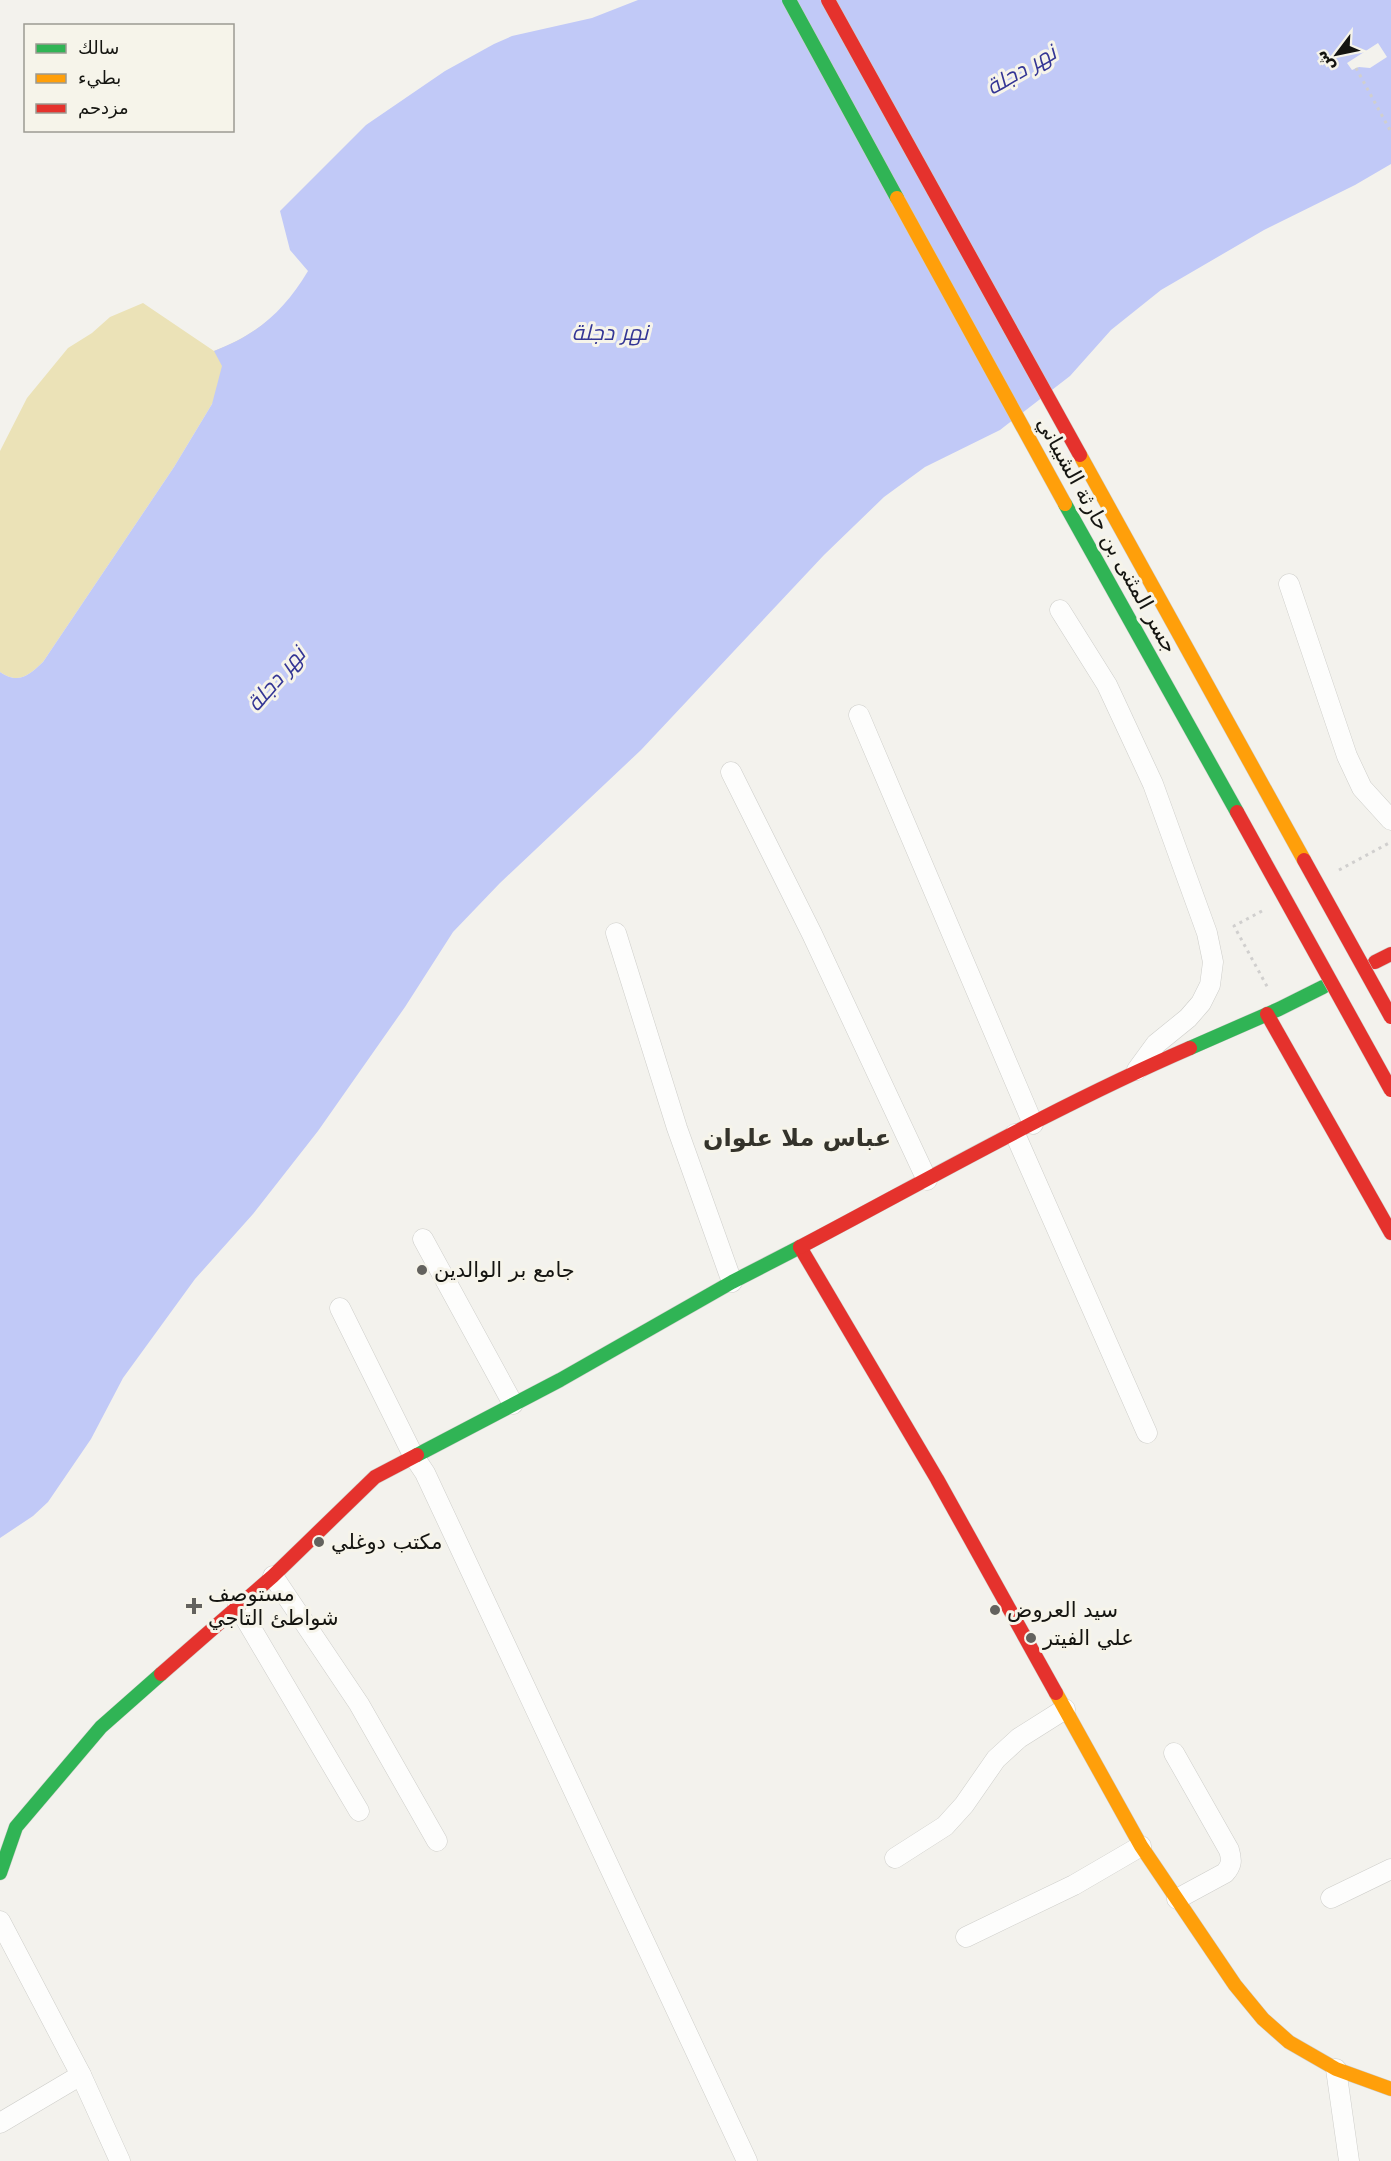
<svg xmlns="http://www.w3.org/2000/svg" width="1391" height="2161" font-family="'DejaVu Sans',Cairo,sans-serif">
  <rect width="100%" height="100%" fill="#f3f2ed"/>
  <path fill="#ebe2b7" d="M143,303L214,351C241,341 262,327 283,308L212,404L174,467L43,662C29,675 19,685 0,672V451L27,398L68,348L92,333L110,317Z"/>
  <path fill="#c1c9f7" d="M638,0H1391V164L1355,185L1264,230L1161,290L1111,330L1070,376L1000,430L925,467L884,497L824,555L641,750L500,883L453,932L405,1007L318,1131L253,1214L195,1279L123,1378L91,1439L48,1502L33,1516L0,1538V672C19,685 29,675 43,662L174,467L212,404L222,366L214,351C258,334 284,311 308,271L290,250L280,211L366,125L445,71L494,44L512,36L592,18Z"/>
  <path fill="#f3f2ed" d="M1378,43L1387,57L1370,68L1359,67L1352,70L1347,63Z"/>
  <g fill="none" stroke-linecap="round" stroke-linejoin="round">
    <defs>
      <g id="street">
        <path d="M1289,584L1347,756L1362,788L1391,820"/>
        <path d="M1060,610L1107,685L1153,784L1207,933L1213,962L1210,985L1201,1003L1188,1018L1156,1044L1137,1070"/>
        <path d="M859,715L1033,1124"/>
        <path d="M731,772L812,934L927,1180"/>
        <path d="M616,933L677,1128L732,1282"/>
        <path d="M1015,1134L1147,1433"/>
        <path d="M423,1239L513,1404"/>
        <path d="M340,1308L413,1455L425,1473L747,2161"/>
        <path d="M273,1576L359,1704L437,1841"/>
        <path d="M238,1606L359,1811"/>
        <path d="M1174,1753L1229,1850C1232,1860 1232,1865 1225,1873L1177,1899"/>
        <path d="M895,1858L945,1826L964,1805L996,1759L1019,1738L1065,1709"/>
        <path d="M1331,1898L1391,1869"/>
        <path d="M0,1921L81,2075L120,2161"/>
        <path d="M966,1937L1074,1885L1141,1846"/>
        <path d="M1336,2069L1349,2161"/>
        <path d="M0,2123L81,2075"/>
      </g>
      <g id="fast">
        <path d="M1190,1048L1279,1009L1323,987"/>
        <path d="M417,1455L560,1380L732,1282L800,1247"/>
        <path d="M0,1873L16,1827L101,1727L161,1674"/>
      </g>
      <path id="slow" d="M1056,1693L1141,1846L1235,1985L1263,2019L1289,2042L1336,2069L1391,2089"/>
      <g id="jam">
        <path d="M1375,962L1391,954"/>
        <path d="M1267,1014L1391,1233"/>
        <path d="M800,1247L937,1479L1056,1693"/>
        <path d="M800,1247C929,1179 1056,1106 1190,1048"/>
        <path d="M161,1674L273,1576L375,1477L417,1455"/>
      </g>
    </defs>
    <use href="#street" stroke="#cececa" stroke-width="21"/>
    <use href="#fast" stroke="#cececa" stroke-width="15"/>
    <use href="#slow" stroke="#cececa" stroke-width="15"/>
    <use href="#jam" stroke="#cececa" stroke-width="15"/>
    <g stroke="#d0cfce" stroke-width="3" stroke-dasharray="3 4.5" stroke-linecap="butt">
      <path d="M1356,68L1391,132"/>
      <path d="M1339,870L1391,842"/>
      <path d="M1262,911L1234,926L1269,990"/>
    </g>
    <use href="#street" stroke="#fdfdfc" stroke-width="20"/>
    <use href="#fast" stroke="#30b455" stroke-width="14"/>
    <use href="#slow" stroke="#ff9f0a" stroke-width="14"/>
    <use href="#jam" stroke="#e5322d" stroke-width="14"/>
    <defs>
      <g id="fast-bridge">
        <path d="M789,0L897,198"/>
        <path d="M1065,504L1237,812"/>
      </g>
      <g id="slow-bridge">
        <path d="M897,198L1065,504"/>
        <path d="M1080,455L1304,860"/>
      </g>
      <g id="jam-bridge">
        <path d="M828,0L1080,455"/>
        <path d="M1237,812L1391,1090"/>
        <path d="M1304,860L1391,1017"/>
      </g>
    </defs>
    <use href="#fast-bridge" stroke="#cececa" stroke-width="15" stroke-linecap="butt"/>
    <use href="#slow-bridge" stroke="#cececa" stroke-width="15" stroke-linecap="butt"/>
    <use href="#jam-bridge" stroke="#cececa" stroke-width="15" stroke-linecap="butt"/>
    <use href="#fast-bridge" stroke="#30b455" stroke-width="14"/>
    <use href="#slow-bridge" stroke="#ff9f0a" stroke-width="14"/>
    <use href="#jam-bridge" stroke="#e5322d" stroke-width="14"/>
  </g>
  <g fill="#63625e" stroke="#f6f4ea" stroke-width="2">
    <circle cx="422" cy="1270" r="6"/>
    <circle cx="319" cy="1542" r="6"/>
    <path d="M191 1597h6v6h6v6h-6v6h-6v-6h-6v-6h6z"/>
    <circle cx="995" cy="1610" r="6"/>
    <circle cx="1031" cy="1638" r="6"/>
  </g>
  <g text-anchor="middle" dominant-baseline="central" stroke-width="6" stroke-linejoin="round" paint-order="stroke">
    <g font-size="21" fill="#151511" stroke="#f6f4ea">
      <text transform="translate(1107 535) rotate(61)">جسر المثنى بن حارثة الشيباني</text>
    </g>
    <g font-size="21" fill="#151511" stroke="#f6f4ea" text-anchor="start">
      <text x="434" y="1270">جامع بر الوالدين</text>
      <text x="331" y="1542">مكتب دوغلي</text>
      <text x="208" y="1594">مستوصف<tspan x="208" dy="24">شواطئ التاجي</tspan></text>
      <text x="1007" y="1610">سيد العروض</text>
      <text x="1043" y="1638">علي الفيتر</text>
    </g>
    <g font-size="22" font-style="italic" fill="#343695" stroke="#f6f4ea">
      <text transform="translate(1021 70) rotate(-30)">نهر دجلة</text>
      <text x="610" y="332">نهر دجلة</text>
      <text transform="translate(276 679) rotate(-49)">نهر دجلة</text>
    </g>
    <g font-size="24" font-weight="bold" fill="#34332b" stroke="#f6f4ea">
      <text x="797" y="1138">عباس ملا علوان</text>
    </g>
  </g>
  <rect x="24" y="24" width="210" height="108" fill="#f6f4ea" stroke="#9c9b93" stroke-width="1.5"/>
  <rect x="36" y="44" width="30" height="9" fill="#30b455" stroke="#9c9b93" stroke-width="1.5"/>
  <text x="78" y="54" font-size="18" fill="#151511">سالك</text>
  <rect x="36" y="74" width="30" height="9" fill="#ff9f0a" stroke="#9c9b93" stroke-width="1.5"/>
  <text x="78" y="84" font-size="18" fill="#151511">بطيء</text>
  <rect x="36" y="104" width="30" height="9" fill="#e5322d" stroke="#9c9b93" stroke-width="1.5"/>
  <text x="78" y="114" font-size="18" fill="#151511">مزدحم</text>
  <g transform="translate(1337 54) rotate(238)" stroke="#f6f4ea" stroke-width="4.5" paint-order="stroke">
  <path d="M0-4.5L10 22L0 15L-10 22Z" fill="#151511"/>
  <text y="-9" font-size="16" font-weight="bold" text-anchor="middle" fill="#151511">ش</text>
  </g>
</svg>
